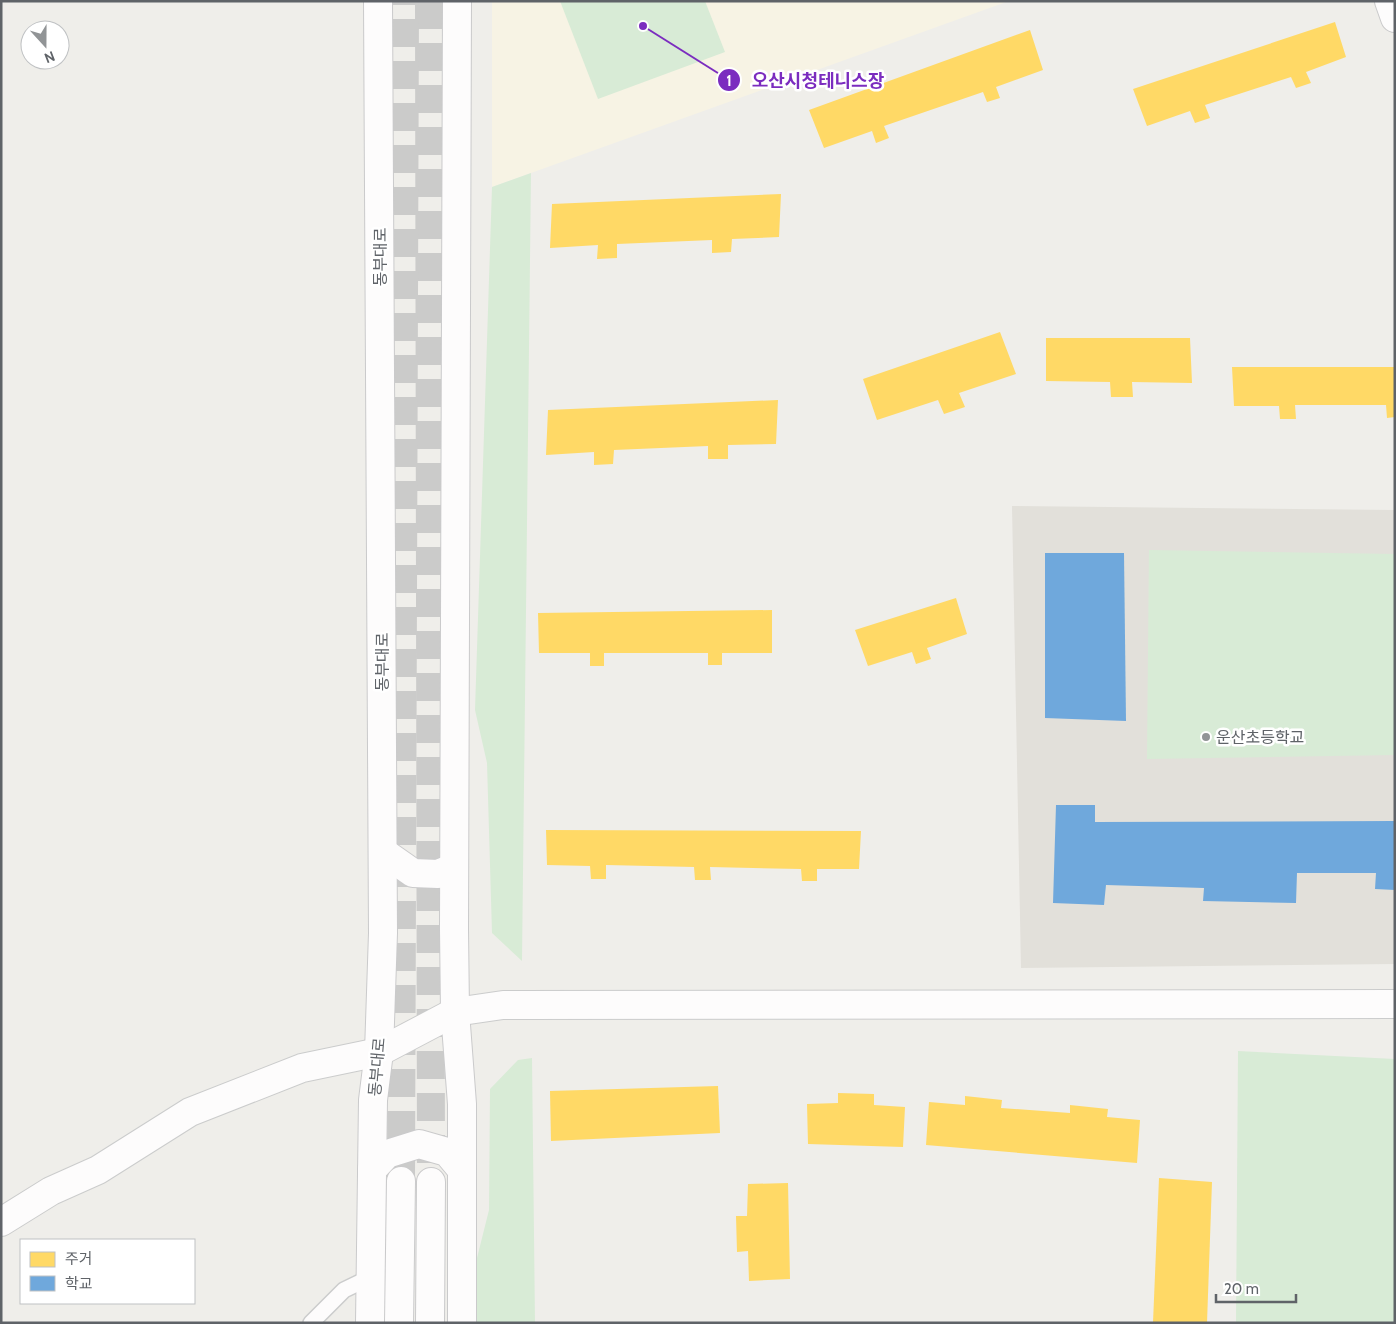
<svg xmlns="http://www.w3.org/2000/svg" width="1396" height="1324" font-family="Cabin,'Noto Sans KR',sans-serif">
  <rect width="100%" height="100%" fill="#efeeea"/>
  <path fill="#f7f3e4" d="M492,1H1009L492,187Z"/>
  <path fill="#e2e0da" d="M1012,506L1395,510V964L1021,968Z"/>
  <g fill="#d8ebd6">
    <path d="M560,1H705L725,52L598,99Z"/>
    <path d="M531,173L522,961L492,933L487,763L475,710L492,187Z"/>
    <path d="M1149,550L1395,554V755L1147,759Z"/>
    <path d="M1238,1051L1395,1059V1323H1236Z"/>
    <path d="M532,1058L535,1323H477L476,1262L489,1210L490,1089L518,1060Z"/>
  </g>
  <g fill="#ffd966">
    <path d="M1335,22L1346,57L1306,72L1311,83L1296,88L1291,77L1205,105L1210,118L1195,123L1190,111L1147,126L1133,89Z"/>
    <path d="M1030,30L1043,70L996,87L1000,98L987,102L983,92L884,126L889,138L876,143L872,131L824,148L809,110Z"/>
    <path d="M781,194L779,237L732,239L731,252L712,253V240L617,244V258L597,259L598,245L550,248L552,204Z"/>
    <path d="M1000,332L1016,374L959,393L965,407L944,414L938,400L877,420L863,379Z"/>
    <path d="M1046,338H1190L1192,383L1132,382L1133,397H1111L1110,382L1046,381Z"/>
    <path d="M1232,367H1395V417L1387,418L1386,405H1295L1296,419H1280L1279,406H1234Z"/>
    <path d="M778,400L776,444L728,445V459H708V446L614,450L613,464L594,465V452L546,455L548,410Z"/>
    <path d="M956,598L967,634L927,648L931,659L916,664L912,652L868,666L855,630Z"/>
    <path d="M772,610V653H722V665H708V653H604V666H590V653H539L538,613Z"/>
    <path d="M546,830L861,831L859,869H817V881H802L801,869L710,867L711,880H695L694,867L606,865V879H591L590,866L547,865Z"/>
    <path d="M718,1086L720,1133L551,1141L550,1091Z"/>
    <path d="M838,1093L874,1094V1105L905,1107L903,1147L808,1144L807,1104L838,1103Z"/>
    <path d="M965,1096L1002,1100L1001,1108L1070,1113V1105L1108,1109L1107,1117L1140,1120L1137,1163L926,1145L929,1102L965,1105Z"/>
    <path d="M1159,1178L1212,1182L1207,1323H1153Z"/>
    <path d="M788,1183L790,1279L749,1281L748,1251L737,1252L736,1216H747L748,1184Z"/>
  </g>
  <g fill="#6fa8dc">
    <path d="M1045,553H1124L1126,721L1045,718Z"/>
    <path d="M1056,805H1095V822L1395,821V890L1375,889L1376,873H1297L1296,903L1203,901L1204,888L1106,885L1104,905L1053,903Z"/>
  </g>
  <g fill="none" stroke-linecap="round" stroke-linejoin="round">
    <g stroke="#cbcbca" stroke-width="28" stroke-dasharray="28 14" stroke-linecap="butt">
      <path d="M429,1L431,1182"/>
      <path d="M401,1181L405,1"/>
    </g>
    <defs>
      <path id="lane" d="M311,1323L344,1290L371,1277"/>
      <path id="street" d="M1,1222L51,1191L98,1170L190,1112L302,1068L379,1052L455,1012L503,1005L1395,1004"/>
      <g id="secondary">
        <path d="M457,1L454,929L455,1012L462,1104V1323"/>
        <path d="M1389,1L1395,18"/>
        <path d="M383,852L413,873L438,874L454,867"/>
        <path d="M372,1170L387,1154L419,1144L447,1152L462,1170"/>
        <path d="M370,1323L373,1100L379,1052L383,933L378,1"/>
        <path d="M399,1323L401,1181"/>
        <path d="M430,1323L431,1182"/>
      </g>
    </defs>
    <use href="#lane" stroke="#cbcccc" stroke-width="18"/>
    <use href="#street" stroke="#cbcccc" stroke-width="30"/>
    <use href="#secondary" stroke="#cacacb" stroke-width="30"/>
    <use href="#lane" stroke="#fdfcfc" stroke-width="15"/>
    <use href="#street" stroke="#fdfcfc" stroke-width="28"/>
    <use href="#secondary" stroke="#fdfcfc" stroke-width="28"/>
  </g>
  <circle fill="#919496" stroke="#fff" stroke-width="2" cx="1206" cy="737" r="5"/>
  <g text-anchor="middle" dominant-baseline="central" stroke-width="5" stroke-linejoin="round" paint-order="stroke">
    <g font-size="16" fill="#5f6368" stroke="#fff">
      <text transform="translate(380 257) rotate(-90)">동부대로</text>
      <text transform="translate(382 662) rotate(-90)">동부대로</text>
      <text transform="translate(377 1067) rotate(-85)">동부대로</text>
    </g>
    <g font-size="16" fill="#5f6368" stroke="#fff" text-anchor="start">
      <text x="1216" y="737">운산초등학교</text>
    </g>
  </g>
  <path fill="none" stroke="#7b2cbf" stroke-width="2" d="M643 26L729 80"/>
  <g fill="#7b2cbf" stroke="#fff" stroke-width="2">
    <circle cx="643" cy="26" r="5"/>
    <circle cx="729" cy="80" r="12"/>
  </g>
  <g font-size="15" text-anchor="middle" font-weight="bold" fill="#fff">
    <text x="729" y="86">1</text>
  </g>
  <g font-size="18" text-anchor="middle" font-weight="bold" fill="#7b2cbf" stroke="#fff" stroke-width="5" stroke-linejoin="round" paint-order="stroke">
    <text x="818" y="87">오산시청테니스장</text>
  </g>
  <rect width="1396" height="1324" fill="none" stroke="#5f6368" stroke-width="5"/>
  <rect x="20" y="1239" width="175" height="65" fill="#ffffff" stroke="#bfc1c3"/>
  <rect x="30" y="1252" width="25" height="15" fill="#ffd966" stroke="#bfc1c3"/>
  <text x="65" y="1264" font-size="15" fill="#5f6368">주거</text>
  <rect x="30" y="1276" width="25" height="15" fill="#6fa8dc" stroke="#bfc1c3"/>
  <text x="65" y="1289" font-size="15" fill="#5f6368">학교</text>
  <g transform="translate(45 45) rotate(159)"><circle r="24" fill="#ffffff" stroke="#bfc1c3"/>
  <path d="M0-4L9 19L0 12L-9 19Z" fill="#919496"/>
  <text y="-8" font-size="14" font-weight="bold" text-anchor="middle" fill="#5f6368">N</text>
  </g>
  <path d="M1216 1294v8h80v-8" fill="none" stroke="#5f6368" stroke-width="2.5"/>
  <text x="1224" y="1294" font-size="15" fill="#5f6368" stroke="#ffffff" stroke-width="4" paint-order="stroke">20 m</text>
</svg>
